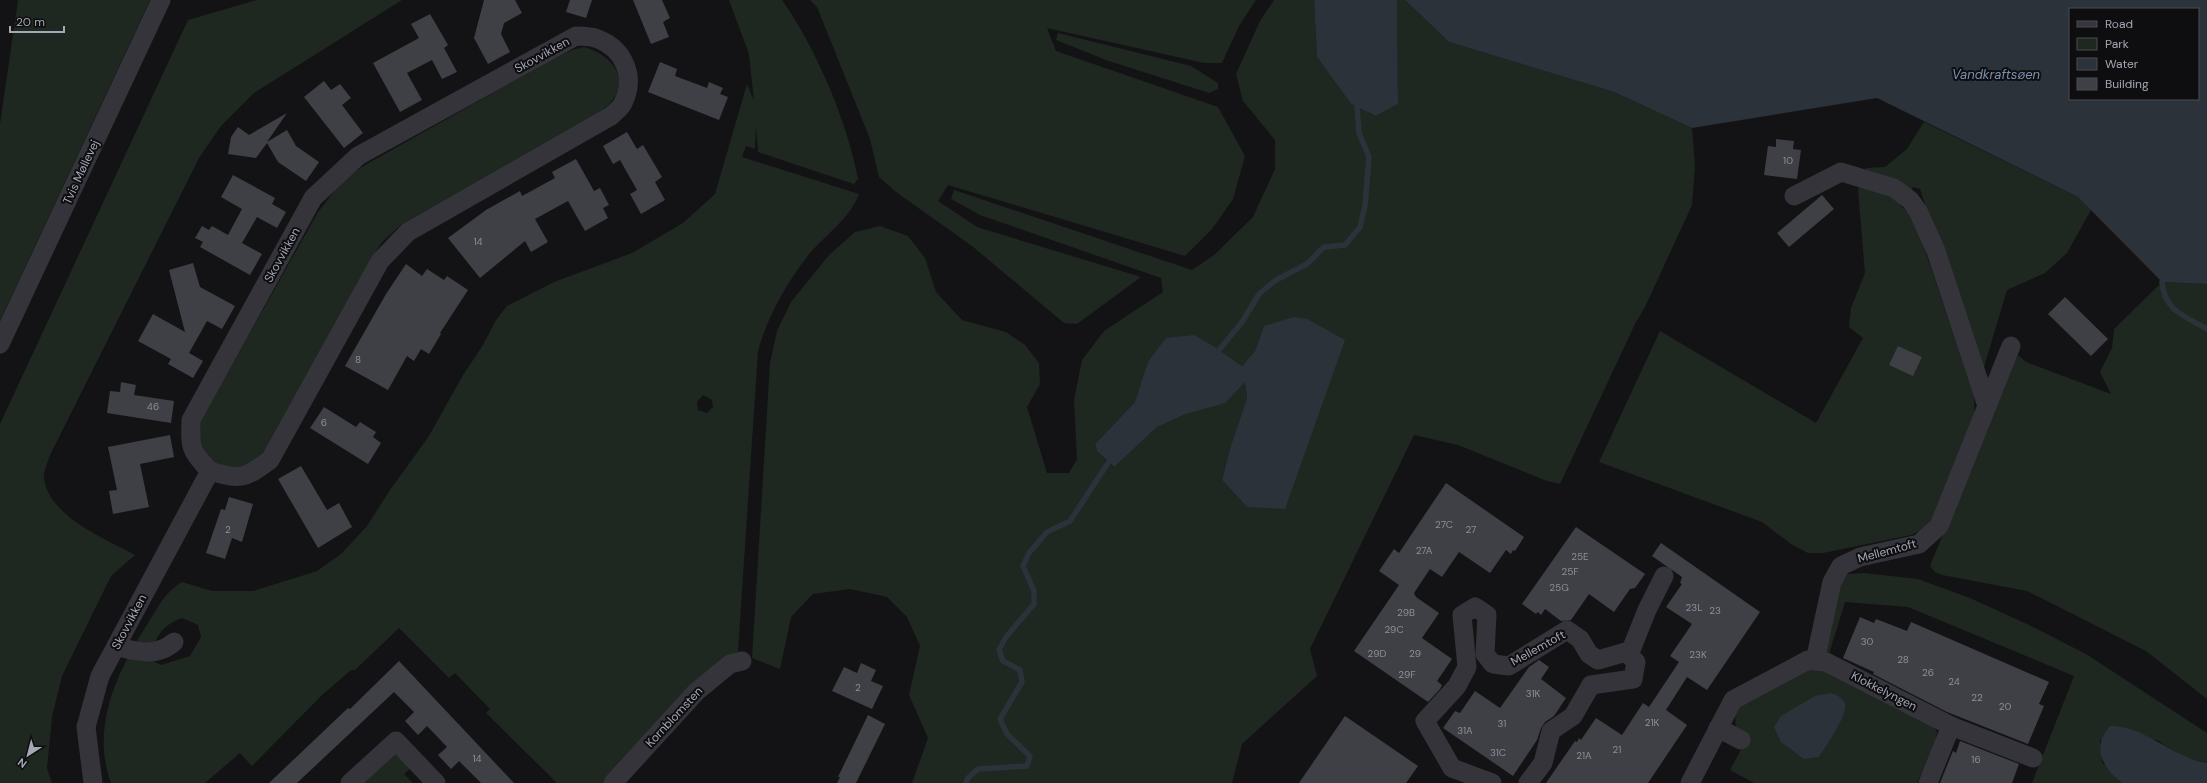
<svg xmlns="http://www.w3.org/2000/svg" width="2207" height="783" font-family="'DM Sans',sans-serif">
  <rect width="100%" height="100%" fill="#131315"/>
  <g fill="#1f2721" fill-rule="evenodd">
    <path d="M18,0H150L0,321V124Z"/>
    <path d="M257,0H402L254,93L221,126L199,158L50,455C48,462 43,472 44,479C50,517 104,538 135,555L111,576L62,676L52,717L47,768L52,783H0V424L188,20Z"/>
    <path d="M729,0H782C816,48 847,121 858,179L854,184L758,152L756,126L755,149L746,146L742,157L859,194C850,218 827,234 810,253C787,282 768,315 758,351L738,651L735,656L606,783H557L486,713L490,709L455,673L449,678L399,628L355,670H351L321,696L252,766L240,753L205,783H111C90,727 118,670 148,623C159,606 164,593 182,582L212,591H253L317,571L341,554L367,526L390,490L429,436L463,375L483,345L496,320L507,306L554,282L632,253L683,223L715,194L747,84L754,101L749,54ZM703,395L712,400L713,407L707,413L698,410L697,402ZM182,618L198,625L201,637L190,656L161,665L151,660C154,638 161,626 182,618Z"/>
    <path d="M810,0H1256L1239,26L1222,63H1204L1047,28L1056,51L1218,107L1245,156L1233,199L1212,229L1185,256L948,185L938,201L977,227L1141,277L1077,324L1064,323L972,246L896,192L879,177L870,139L817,7Z"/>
    <path d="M1274,0H1314L1317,57L1351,104L1376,116L1398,104L1397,0H1405L1449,42L1614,92L1692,128L1695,166L1692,205L1645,307L1635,324L1560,484L1547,481L1458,445L1414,435L1310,649L1317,676L1242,744L1232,783H912L928,738L909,695L920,646L907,617L887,597L850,589L813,594L791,617L780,669L752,658L770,363L777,331L791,302L829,255L855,232L880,226L908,236L925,258L936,292L962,320L1006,332L1025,345L1039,363L1040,384L1027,407L1047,473H1069L1077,459L1074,400L1082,360L1104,331L1163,292L1161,278L980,215L951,199L954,190L1192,270L1214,255L1253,217L1275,169V140L1243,101L1236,74L1260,21ZM1264,326L1247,507L1222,480L1231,445L1247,398L1245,381L1186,414L1157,427L1113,467L1097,451L1095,444L1135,402L1215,347L1242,366L1255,351Z"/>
    <path d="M1058,33L1191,66L1218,83V89L1209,93L1106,60L1056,40Z"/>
    <path d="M584,47C603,52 626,69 617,92C614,101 605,108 598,114L401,225L382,242L373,256L264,453L245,468C237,468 226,469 219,467C200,460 197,436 201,420L318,212L340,184L360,168L553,59L572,50Z"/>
    <path d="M1924,122L2078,197L2091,210L2067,253L2045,273L2007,290L1984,367L1980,368L1920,189L1913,187L1901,206L1915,220L1974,396L1975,425L1934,524L1911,535L1823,553H1808L1791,544L1762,522L1599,462L1660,331L1816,423L1863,338L1849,327L1851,308L1865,273L1858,190L1866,168L1885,167L1907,149Z"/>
    <path d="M2162,282L2207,284V699L2146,651L2027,591L1942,575L1935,572L1930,566L2011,366L2018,355L2026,362L2111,394L2100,372L2112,348L2114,329Z"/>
    <path d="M1864,573L1918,579L1970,598L2029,625L2086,654L2207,733V763L2185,758L2157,740H2100L2102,762L2122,783H2032L2074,676L1908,607L1845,602L1829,654L1822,648L1842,582L1848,574Z"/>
    <path d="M1816,666L1931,724L1937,732L1935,743L1917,783H1754L1730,770L1748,737L1736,728L1735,715L1744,700Z"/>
    <path d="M395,750L414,765L404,774L413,783H357Z"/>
  </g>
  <g fill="#2b323a" fill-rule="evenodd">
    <path d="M1314,0H1397L1398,104L1376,116L1351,104L1317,57Z"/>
    <path d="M1405,0H2207V284L2162,282L2078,197L1877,98L1692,128L1614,92L1449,42ZM2070,9H2198V99H2070Z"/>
    <path d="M1294,317L1307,319L1345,340L1285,509L1247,507L1222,480L1231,445L1247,398L1245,382L1225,403L1186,414L1157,427L1114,467L1097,451L1095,444L1135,402L1148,362L1166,338L1194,335L1215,347L1242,366L1255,351L1264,326Z"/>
    <path d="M1831,693C1836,695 1843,697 1845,704C1848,715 1826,746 1819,757L1804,759L1781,742L1774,727L1781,716L1815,696Z"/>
    <path d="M2110,726C2147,726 2172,758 2207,763V783H2122C2102,767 2091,748 2110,726Z"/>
  </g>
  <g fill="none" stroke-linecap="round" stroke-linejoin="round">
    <g stroke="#2b323a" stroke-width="5.5">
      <path d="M2162,282C2164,310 2184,316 2207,329"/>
      <path d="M1215,355L1242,322L1259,294L1276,280L1307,264L1324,247L1345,245L1360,227L1365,206L1369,157L1359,133L1357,107"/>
      <path d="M966,783L968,778L978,769L1027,766L1030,756L1007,734L1000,719L1022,682L1020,670L1003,661L999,650L1006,637L1034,604V591L1023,566L1029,553L1047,532L1070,521L1112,457"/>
    </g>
  </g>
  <g fill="#3f4045">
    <path d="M484,0H515L522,13L504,23L501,34L510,52L488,64L474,38Z"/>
    <path d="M570,0H592L586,18L566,12Z"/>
    <path d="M633,0H662L670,18L663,22L669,37L651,44Z"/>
    <path d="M430,14L448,45L444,48L457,72L442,79L432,60L407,73L422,100L400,112L373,63L419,38L411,24Z"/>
    <path d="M660,62L677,69L675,76L707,88L709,82L723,88L720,94L728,97L719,120L648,92Z"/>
    <path d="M324,81L331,90L340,84L351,98L342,105L363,133L344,148L304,97Z"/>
    <path d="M287,113L267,142L287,130L296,146L319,162L306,181L278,162L267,143L256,158L228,154L231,137L238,127L249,135Z"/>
    <path d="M627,132L637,149L643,145L662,177L655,182L665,200L641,214L630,194L637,190L620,160L613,164L603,146Z"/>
    <path d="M1776,139L1794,141L1793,149L1801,150L1797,179L1764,175L1768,146L1776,147Z"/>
    <path d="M576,159L594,191L600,188L609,205L603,208L608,218L585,231L568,201L535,219L548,242L531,252L525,241L480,278L448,238L486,210L520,191L522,196L555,178L552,172Z"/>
    <path d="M233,175L275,198L272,204L286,212L277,228L257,217L242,243L262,254L250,275L200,247L203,242L195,238L202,226L209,230L212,226L228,235L242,209L221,197Z"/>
    <path d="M1822,195L1834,209L1789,247L1777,233Z"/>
    <path d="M193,263L200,287L235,306L222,329L207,321L189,353L203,361L193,378L168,364L171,359L138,341L153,314L185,332L169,270Z"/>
    <path d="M406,264L422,276L427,269L444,280L447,276L468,290L440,333L441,334L429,354L421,349L414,361L407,356L388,390L345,366L386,294Z"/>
    <path d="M2065,297L2108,339L2091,356L2048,314Z"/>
    <path d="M1898,346L1922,357L1913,376L1889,365Z"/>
    <path d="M121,382L136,385L134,395L174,401L171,423L107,413L110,391L120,392Z"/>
    <path d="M324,407L356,427L360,422L376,432L373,437L381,443L368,464L310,428Z"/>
    <path d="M170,435L174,457L140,464L149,507L113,514L109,491L117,490L108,447Z"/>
    <path d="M301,466L327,510L339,503L352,527L318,548L278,479Z"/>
    <path d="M1446,483L1524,537L1515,551L1513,550L1511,554L1506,550L1490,573L1459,552L1442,577L1430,569L1414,593L1416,597L1439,613L1422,638L1452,659L1437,681L1442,685L1440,689L1428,702L1354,651L1399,585L1379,571L1394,549L1399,553Z"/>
    <path d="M229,497L253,504L242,542L232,538L225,559L206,553L221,509L225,510Z"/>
    <path d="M1576,527L1645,574L1635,588L1630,589L1614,612L1589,594L1571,620L1561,621L1545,609L1541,615L1538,612L1536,614L1522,604Z"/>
    <path d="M1661,543L1760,612L1707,690L1687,677L1666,710L1687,725L1648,783H1546L1575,741L1577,742L1579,738L1581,740L1596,718L1622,735L1643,703L1649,707L1679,662L1670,656L1692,624L1666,607L1682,584L1680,583L1682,577L1652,556Z"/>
    <path d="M1860,617L1874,623L1876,619L1907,631L1911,622L2049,682L2039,704L2044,706L2028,744L1947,712L1873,674L1874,672L1843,658Z"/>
    <path d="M1539,660L1549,667L1541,679L1566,698L1554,716L1545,722L1541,728L1537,740L1513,776L1443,728L1455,711L1460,713L1475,691L1500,708L1529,667Z"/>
    <path d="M399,661L514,783H481L459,761L451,769L438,755L447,747L427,726L418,735L405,721L414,712L394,692L297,783H269L348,708L350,709Z"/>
    <path d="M861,663L876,670L871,681L883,686L872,709L832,691L844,667L857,673Z"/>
    <path d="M868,715L885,724L856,783H837L840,777H838Z"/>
    <path d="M1345,716L1418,766L1406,783H1299Z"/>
    <path d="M1960,741L2019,764L2012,783H1940L1953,751L1956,753Z"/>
  </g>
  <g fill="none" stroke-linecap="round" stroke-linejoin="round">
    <g stroke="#34343a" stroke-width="19">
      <path d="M1794,196L1841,172L1894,188L1910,200L1918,211L1936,251L1987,406L1939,526L1919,544L1860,557L1841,566L1832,582L1815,661"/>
      <path d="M0,344L161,0"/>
      <path d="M1987,406L2011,346"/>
      <path d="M116,646C135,652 158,657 174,642"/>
      <path d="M1629,655L1647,610L1664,576"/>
      <path d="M1718,728L1741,740"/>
      <path d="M93,783L86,727L100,676L210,471C241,480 244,479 270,460L380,261L408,232L611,116C615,112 621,108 623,103C636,77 624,49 598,39C591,36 583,36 576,36L358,156L313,198L191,420C190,447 190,451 210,471"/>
      <path d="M350,783L396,741L436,783"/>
      <path d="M613,783L696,692L730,664L742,661"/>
      <path d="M1492,783L1452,768L1425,721L1457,686L1467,667L1462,615L1475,607L1487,615L1485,654L1493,664L1509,666L1567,630L1580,639L1589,654L1598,660L1626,652L1636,662L1633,679L1591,685L1573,716L1551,731L1543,763L1528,783"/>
      <path d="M1690,783L1733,700L1808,660L1826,662L1951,726"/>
      <path d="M1928,783L1951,726L2033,758"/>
    </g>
  </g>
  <g text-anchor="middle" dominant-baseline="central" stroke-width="4" stroke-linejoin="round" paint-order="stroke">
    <g font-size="10" fill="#8b8e99">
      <text x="1788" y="160">10</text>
      <text x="478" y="241">14</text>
      <text x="358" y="359">8</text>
      <text x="153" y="406">46</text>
      <text x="324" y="422">6</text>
      <text x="1444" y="524">27C</text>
      <text x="228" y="529">2</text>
      <text x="1471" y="529">27</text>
      <text x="1424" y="550">27A</text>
      <text x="1580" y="556">25E</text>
      <text x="1570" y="571">25F</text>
      <text x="1559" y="587">25G</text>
      <text x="1694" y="607">23L</text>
      <text x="1715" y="610">23</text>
      <text x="1406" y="612">29B</text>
      <text x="1394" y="629">29C</text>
      <text x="1867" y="641">30</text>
      <text x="1377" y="653">29D</text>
      <text x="1415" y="653">29</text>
      <text x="1698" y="654">23K</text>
      <text x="1903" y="659">28</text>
      <text x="1928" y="672">26</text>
      <text x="1407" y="674">29F</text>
      <text x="1954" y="681">24</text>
      <text x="858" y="687">2</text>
      <text x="1533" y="693">31K</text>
      <text x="1977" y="697">22</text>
      <text x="2005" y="706">20</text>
      <text x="1652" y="722">21K</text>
      <text x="1502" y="723">31</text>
      <text x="1465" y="730">31A</text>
      <text x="1617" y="749">21</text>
      <text x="1498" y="752">31C</text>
      <text x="1584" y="755">21A</text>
      <text x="477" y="758">14</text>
      <text x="1976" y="759">16</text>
    </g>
    <g font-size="12" fill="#a4a8b5" stroke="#0e0e10">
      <text transform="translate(542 55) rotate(-29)">Skovvikken</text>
      <text transform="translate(81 172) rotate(-65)">Tvis Møllevej</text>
      <text transform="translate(282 255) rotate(-61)">Skovvikken</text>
      <text transform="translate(1887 551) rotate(-15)">Mellemtoft</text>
      <text transform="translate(129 622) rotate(-62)">Skovvikken</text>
      <text transform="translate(1538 648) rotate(-29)">Mellemtoft</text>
      <text transform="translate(1884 691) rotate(27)">Klokkelyngen</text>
      <text transform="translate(674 717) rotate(-47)">Kornblomsten</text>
    </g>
    <g font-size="13" font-style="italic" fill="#7a92b2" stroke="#0e0e10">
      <text x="1996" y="74">Vandkraftsøen</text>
    </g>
  </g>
  <rect x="2069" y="8" width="130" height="92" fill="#0e0e10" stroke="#4a4c52"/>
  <rect x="2077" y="21" width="20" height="6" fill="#34343a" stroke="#4a4c52"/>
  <text x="2105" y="28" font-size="12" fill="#a4a8b5">Road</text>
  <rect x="2077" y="38" width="20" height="12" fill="#1f2721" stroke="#4a4c52"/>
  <text x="2105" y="48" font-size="12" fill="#a4a8b5">Park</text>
  <rect x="2077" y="58" width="20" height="12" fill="#2b323a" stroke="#4a4c52"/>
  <text x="2105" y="68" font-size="12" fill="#a4a8b5">Water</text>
  <rect x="2077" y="78" width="20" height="12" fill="#3f4045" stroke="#4a4c52"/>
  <text x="2105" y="88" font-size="12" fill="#a4a8b5">Building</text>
  <g transform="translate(28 755) rotate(216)" stroke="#0e0e10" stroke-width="3" paint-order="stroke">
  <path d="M0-3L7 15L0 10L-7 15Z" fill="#a4a8b5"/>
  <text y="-6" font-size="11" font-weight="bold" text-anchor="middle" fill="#a4a8b5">N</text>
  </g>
  <path d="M10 26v6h54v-6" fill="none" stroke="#a4a8b5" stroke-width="2"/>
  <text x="16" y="26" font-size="12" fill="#a4a8b5" stroke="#0e0e10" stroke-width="3" paint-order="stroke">20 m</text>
</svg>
